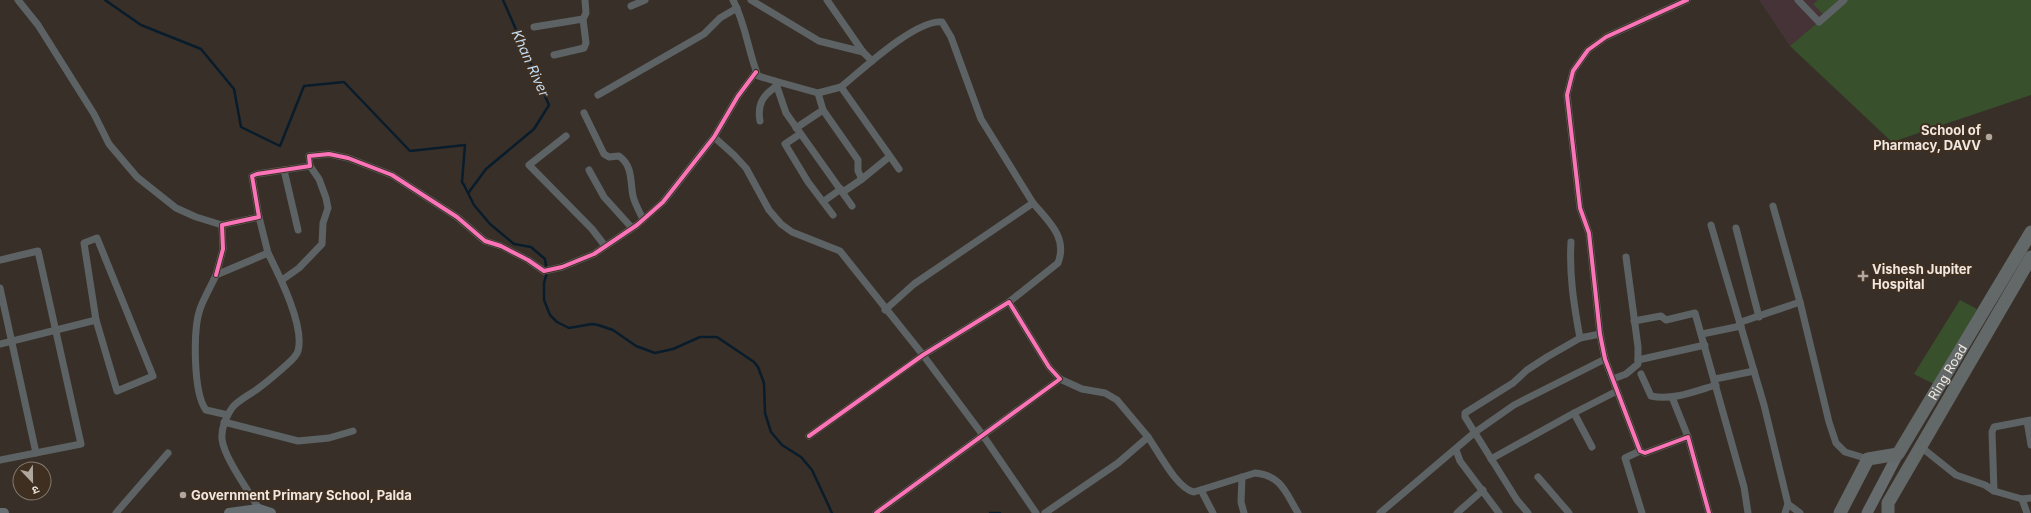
<svg xmlns="http://www.w3.org/2000/svg" width="2031" height="513" font-family="Inter,'Noto Sans Devanagari',sans-serif">
  <rect width="100%" height="100%" fill="#383028"/>
  <path fill="#463337" d="M1759,0H1844L1790,46Z"/>
  <g fill="#38502b">
    <path d="M1818,0H1839L1823,14L1813,4Z"/>
    <path d="M1844,0H2031V95L1892,142L1790,46Z"/>
    <path d="M1960,300L1977,309L1934,384L1914,374Z"/>
  </g>
  <g fill="none" stroke-linecap="round" stroke-linejoin="round">
    <g stroke="#091c2b" stroke-width="2.5">
      <path d="M105,0L141,25L201,49L234,89L241,127L280,146L304,86L344,82L410,151L465,145L462,182L464,185L474,205L490,224L514,244L531,247L545,259L547,272L544,283V300L550,315L557,322L569,328L592,324L598,325L613,330L636,346L655,353L673,349L700,337H717L754,362L758,367L764,383L765,413L771,432L782,445L801,457L812,470L832,513"/>
      <path d="M469,192L486,169L534,129L549,105L503,0"/>
      <path d="M990,513H1000"/>
    </g>
    <g stroke="#5d6365" stroke-width="7">
      <path d="M18,0L38,25L94,114L109,144L137,177L176,208L196,217L222,225"/>
      <path d="M733,0C746,25 748,51 758,76L775,81L786,113L852,206"/>
      <path d="M751,0L819,41L863,52"/>
      <path d="M827,0L863,52L872,61"/>
      <path d="M1687,0L1606,37L1588,50L1573,71L1567,95L1580,208L1589,233L1600,334L1605,359L1640,451L1645,453L1688,437L1709,513"/>
      <path d="M1798,0L1819,22L1844,0"/>
      <path d="M631,6L645,0"/>
      <path d="M534,27L583,19L586,13L585,0"/>
      <path d="M554,55L584,48L586,43L583,19"/>
      <path d="M775,81L818,93L841,87L899,169"/>
      <path d="M841,87C862,70 916,19 942,22L951,37L981,119L1033,203L914,284L885,310"/>
      <path d="M818,93L823,110L858,160V171L862,179L889,157"/>
      <path d="M598,95L704,34L720,18L737,8"/>
      <path d="M584,113L604,154L609,157L619,156C633,166 630,181 633,196C635,204 639,211 643,219"/>
      <path d="M760,121C757,104 763,95 777,86"/>
      <path d="M796,128L823,110"/>
      <path d="M800,134L785,144L808,182L833,215"/>
      <path d="M566,136L529,165L592,229L605,246"/>
      <path d="M714,137L734,155L746,168L769,210L781,224L792,232L840,251L923,355L982,434L1036,513"/>
      <path d="M284,170L298,230"/>
      <path d="M589,170L604,197L632,228"/>
      <path d="M843,192L862,179"/>
      <path d="M824,201L841,189"/>
      <path d="M259,217L268,253"/>
      <path d="M1711,225L1764,405L1788,504L1800,513"/>
      <path d="M1736,228L1759,317"/>
      <path d="M97,238L153,376L117,391L96,320L84,243Z"/>
      <path d="M1571,242C1569,274 1574,306 1580,338"/>
      <path d="M0,260L38,251L81,444L0,460"/>
      <path d="M216,275L223,249L222,225L259,217L252,176L257,174L310,166L309,156L329,154L348,158L392,175L457,217L485,241L501,246L528,260L544,271L562,267L594,254L637,225L663,202L714,137L738,96L756,72"/>
      <path d="M282,280L299,268L322,244L323,223L328,208L326,198L319,179L310,166"/>
      <path d="M0,288L36,453"/>
      <path d="M1009,302L1058,263C1068,237 1048,221 1033,203"/>
      <path d="M1800,302L1829,422L1836,443L1845,452L1868,459"/>
      <path d="M1634,321L1661,316L1666,320L1695,313L1744,487L1748,513"/>
      <path d="M1741,322L1800,302L1773,206"/>
      <path d="M1702,334L1741,326"/>
      <path d="M0,344L96,320"/>
      <path d="M1638,360L1705,345"/>
      <path d="M1641,374L1651,396C1672,401 1696,391 1716,385"/>
      <path d="M1060,379L1082,389L1105,393L1117,400L1148,437"/>
      <path d="M1613,379L1626,374L1638,364V347L1626,257"/>
      <path d="M1715,379L1754,371"/>
      <path d="M1672,397L1688,437"/>
      <path d="M1574,413L1592,447"/>
      <path d="M228,415L206,410C193,393 193,329 200,309C204,298 211,286 216,275L268,253C279,275 305,326 298,351C296,358 287,364 282,369C274,376 265,384 256,390C249,395 237,401 232,408C226,416 221,429 222,439C224,458 249,491 259,509"/>
      <path d="M2027,421L2031,445"/>
      <path d="M224,422L298,441L329,438L353,431"/>
      <path d="M809,436L923,355L1009,302L1049,367L1060,379L876,513"/>
      <path d="M1921,447L1956,475L1985,485L1994,491L2022,499L2031,498"/>
      <path d="M1456,450L1460,461L1499,513"/>
      <path d="M1640,451L1625,458L1642,513"/>
      <path d="M1491,459L1574,413L1617,391"/>
      <path d="M1242,477L1241,502L1244,513"/>
      <path d="M1538,477L1569,513"/>
      <path d="M1201,490L1213,513"/>
      <path d="M1994,491L1992,432L1994,427L2031,420"/>
      <path d="M2022,499L2027,513"/>
      <path d="M116,513L168,453"/>
      <path d="M1045,513L1118,463L1148,437C1158,451 1177,489 1194,492L1255,473C1281,475 1286,493 1298,513"/>
      <path d="M1380,513L1474,433L1514,405L1605,359"/>
      <path d="M1457,513L1483,490"/>
      <path d="M1528,513L1517,500L1465,417V413L1513,383L1527,370L1547,357L1580,338L1600,334"/>
      <path d="M1785,513L1788,504"/>
    </g>
    <g stroke="#666e71" stroke-width="10">
      <path d="M0,513H4"/>
      <path d="M229,513L259,509L271,513"/>
    </g>
    <path stroke="#666c6e" stroke-width="11" d="M1867,513L1898,454"/>
    <g stroke="#636869" stroke-width="13">
      <path id="s1" d="M1840,513L1868,459L1898,454L2031,232"/>
      <path d="M1888,513V503L2031,257"/>
    </g>
    <defs>
      <g id="cycleway">
        <path d="M1687,0L1606,37L1588,50L1573,71L1567,95L1580,208L1589,233L1600,334L1605,359L1640,451L1645,453L1688,437L1709,513"/>
        <path d="M216,275L223,249L222,225L259,217L252,176L257,174L310,166L309,156L329,154L348,158L392,175L457,217L485,241L501,246L528,260L544,271L562,267L594,254L637,225L663,202L714,137L738,96L756,72"/>
        <path d="M809,436L923,355L1009,302L1049,367L1060,379L876,513"/>
      </g>
    </defs>
    <use href="#cycleway" stroke="#3f2f21" stroke-width="6"/>
    <use href="#cycleway" stroke="#fb73b8" stroke-width="4"/>
  </g>
  <g fill="#b0a79e" stroke="#3f2f21" stroke-width="1.5">
    <circle cx="1989" cy="137" r="4"/>
    <path d="M1861 270h4v4h4v4h-4v4h-4v-4h-4v-4h4z"/>
    <circle cx="183" cy="495" r="4"/>
  </g>
  <g text-anchor="middle" dominant-baseline="central" stroke-width="4" stroke-linejoin="round" paint-order="stroke">
    <g font-size="13" font-weight="bold" fill="#f1e7de" stroke="#3f2f21" text-anchor="start">
      <text x="1981" y="130" text-anchor="end">School of<tspan x="1981" dy="15">Pharmacy, DAVV</tspan></text>
      <text x="1872" y="269">Vishesh Jupiter<tspan x="1872" dy="15">Hospital</tspan></text>
      <text x="191" y="495">Government Primary School, Palda</text>
    </g>
    <g font-size="13" fill="#f1e7de" stroke="#3f2f21">
      <text stroke="none"><textPath href="#s1" startOffset="187">Ring Road</textPath></text>
    </g>
    <g font-size="14" font-style="italic" fill="#c5dff6" stroke="#3f2f21">
      <text transform="translate(531 63) rotate(66)">Khan River</text>
    </g>
  </g>
  <g transform="translate(32 481) rotate(158)"><circle r="19" fill="#3f2f21" stroke="#86796d"/>
  <path d="M0-3L7 15L0 10L-7 15Z" fill="#b0a79e"/>
  <text y="-6" font-size="11" font-weight="bold" text-anchor="middle" fill="#f1e7de">उ</text>
  </g>
</svg>
